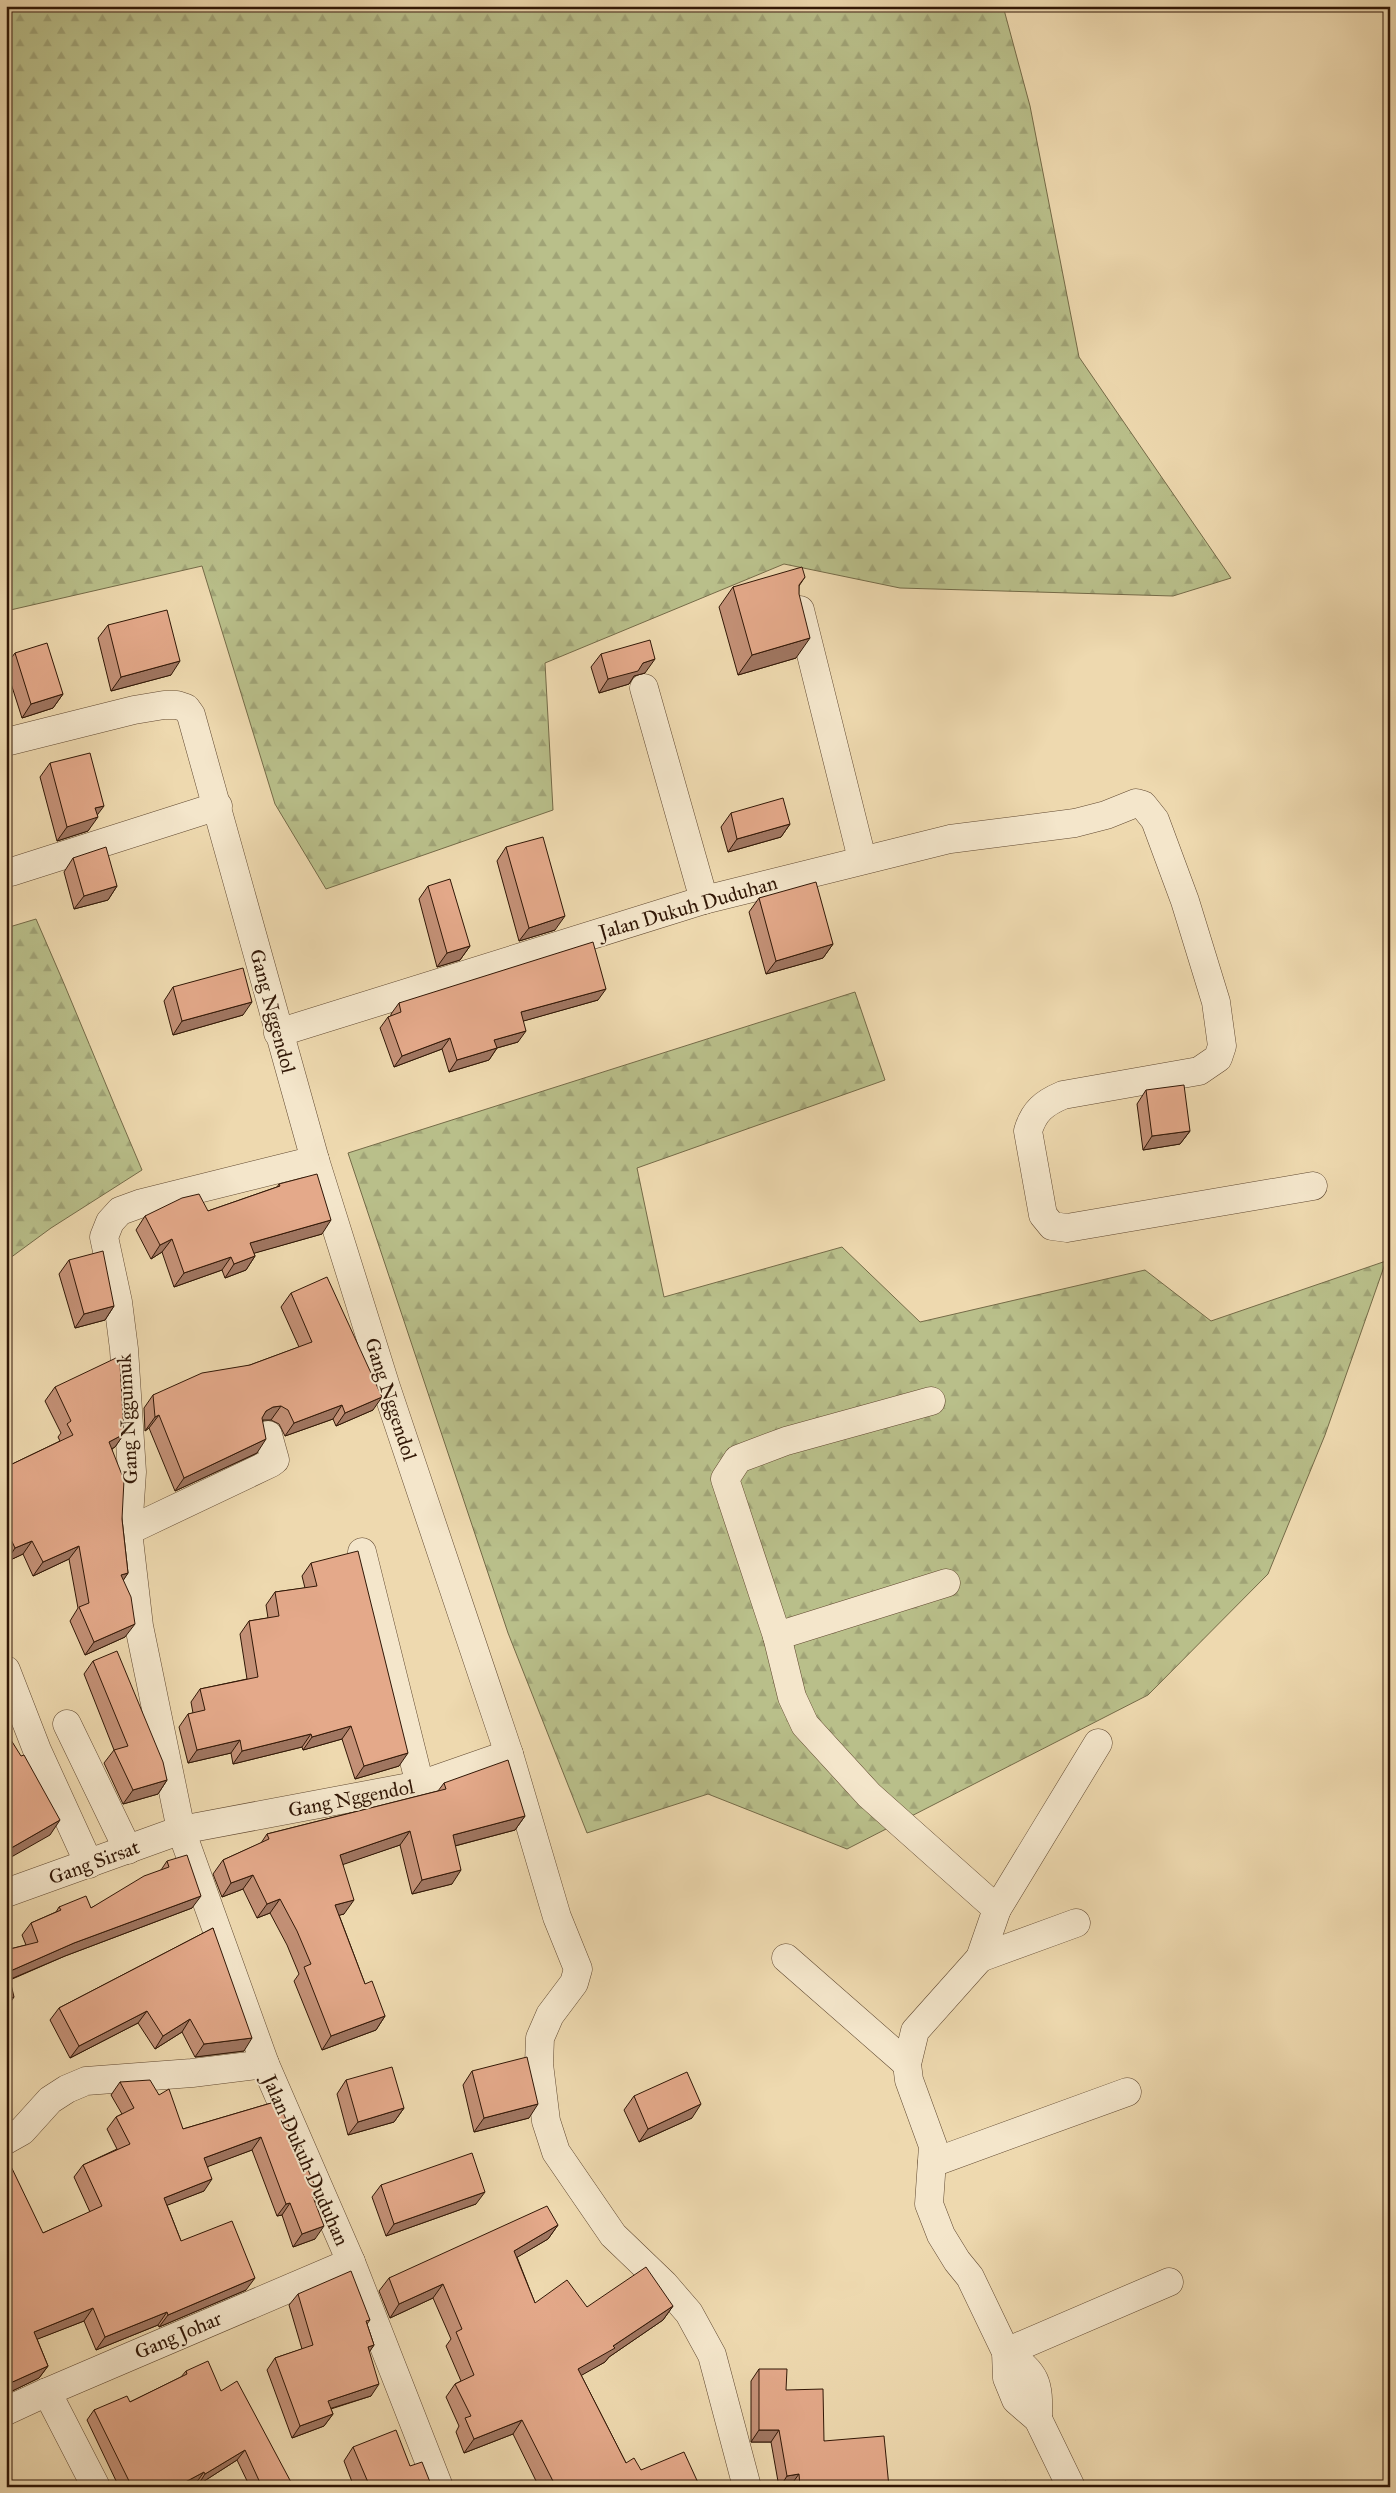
<svg xmlns="http://www.w3.org/2000/svg" width="1396" height="2493" font-family="'IM FELL Great Primer',serif">
  <defs>
    <pattern id="forest-firs" width="22" height="20" patternUnits="userSpaceOnUse" patternTransform="scale(1.25)"><rect width="22" height="20" fill="#b9bf8a"/><path d="M5 1l3.5 6h-7zM16 11l3.5 6h-7z" fill="#a0a376"/></pattern>
  </defs>
  <rect width="100%" height="100%" fill="#eed9af"/>
  <filter id="stains"><feTurbulence type="fractalNoise" baseFrequency=".004" numOctaves="4"/><feColorMatrix values="0 0 0 0 .2 0 0 0 0 .09 0 0 0 0 .02 0 0 0 .5 -.17"/></filter>
  <radialGradient id="worn" r=".72"><stop offset=".6" stop-color="#630" stop-opacity="0"/><stop offset="1" stop-color="#630" stop-opacity=".3"/></radialGradient>
  <g fill="url(#forest-firs)" stroke="#756b48">
    <path d="M6,6H1003L1030,106L1079,357L1231,578L1173,596L900,588L784,564L545,663L553,810L326,889L275,804L202,566L6,611Z"/>
    <path d="M36,919C73,1002 106,1087 142,1170L51,1228L6,1261V928Z"/>
    <path d="M855,992L885,1080L637,1168L664,1297L842,1247L920,1322L1145,1270L1211,1321L1386,1261L1325,1435L1268,1574L1148,1695L847,1849L708,1794L587,1833L508,1633L348,1153Z"/>
  </g>
  <g fill="none" stroke-linecap="round" stroke-linejoin="round">
    <defs>
      <g id="minor">
        <path d="M800,610L862,859"/>
        <path d="M644,688L704,900"/>
        <path d="M6,742L134,710L164,705H177L186,708L191,715L315,1160L386,1387L509,1754L557,1917L578,1969L574,1983L550,2015L540,2038L539,2064L546,2121L556,2152L613,2235L664,2284L689,2313L712,2355L747,2487"/>
        <path d="M11,872L218,806"/>
        <path d="M278,1033L704,900L950,839L1075,823L1106,815L1136,803L1143,805L1155,820L1185,901L1216,1002L1222,1046L1218,1058L1199,1071L1063,1095C1044,1103 1034,1111 1028,1131L1043,1215L1052,1226L1067,1228L1313,1186"/>
        <path d="M315,1160L142,1203L120,1211L110,1222L104,1237L118,1302L124,1349L132,1472L128,1531L139,1626L181,1830L265,2064L351,2262L439,2487"/>
        <path d="M931,1401L786,1441L738,1459L725,1479L777,1636L792,1697L805,1725L869,1795L997,1909L980,1958L915,2031L907,2064L909,2080L933,2146L929,2204L941,2235L957,2261L970,2277L1006,2352L1007,2378L1016,2400L1038,2419L1071,2487"/>
        <path d="M128,1531L271,1463L275,1460L268,1435"/>
        <path d="M362,1552L420,1785"/>
        <path d="M777,1636L946,1583"/>
        <path d="M6,1670L37,1750L89,1864"/>
        <path d="M67,1724L128,1850"/>
        <path d="M6,1893L181,1830L420,1785L509,1754"/>
        <path d="M997,1909L1098,1743"/>
        <path d="M786,1958L907,2064"/>
        <path d="M980,1958L1076,1923"/>
        <path d="M6,2140L22,2131L50,2100L67,2089L86,2081L192,2073L265,2064"/>
        <path d="M932,2163L1127,2092"/>
        <path d="M1006,2352L1169,2282"/>
        <path d="M1006,2352C1037,2375 1039,2381 1038,2419"/>
        <path d="M47,2392L96,2487"/>
        <path d="M6,2411L47,2392L351,2262"/>
      </g>
    </defs>
    <use href="#minor" stroke="#604830" stroke-width="29"/>
    <use href="#minor" stroke="#f4e6cb" stroke-width="28"/>
  </g>
  <g fill="#c49177" stroke="#311706">
    <path d="M805,577L799,586L796,658L738,675L719,607L733,587Z"/>
    <path d="M108,625L171,675L111,691L98,638Z"/>
    <path d="M15,653L63,694L53,708L22,718L6,668V665Z"/>
    <path d="M601,654L645,673L634,676L629,684L599,693L591,667Z"/>
    <path d="M50,763L97,815L88,831L57,841L40,777Z"/>
    <path d="M731,813L790,824L781,837L728,852L721,827Z"/>
    <path d="M506,847L555,930L519,941L497,861Z"/>
    <path d="M73,858L117,886L108,900L74,909L64,872Z"/>
    <path d="M428,886L470,946L460,960L437,967L419,899Z"/>
    <path d="M759,898L833,944L823,958L766,974L749,912Z"/>
    <path d="M173,987L243,1015L173,1035L164,1001Z"/>
    <path d="M598,1000L523,1021L518,1042L497,1048L489,1060L449,1072L442,1049L394,1067L380,1028L388,1017L391,1016V1014L399,1003Z"/>
    <path d="M1146,1090L1190,1131L1180,1144L1143,1150L1137,1104Z"/>
    <path d="M279,1184L322,1234L254,1253L255,1256L246,1270L225,1278L222,1270L174,1287L162,1252L151,1259L136,1230L145,1216L208,1211L277,1187Z"/>
    <path d="M69,1260L114,1306L105,1320L75,1328L59,1274Z"/>
    <path d="M291,1293L373,1410L336,1426L333,1419L285,1436L279,1424L271,1420H263L257,1453L175,1491L149,1428L145,1431L144,1408L153,1395L250,1365L299,1347L281,1307Z"/>
    <path d="M55,1387L124,1434L115,1447L112,1449L122,1519L128,1573L123,1580L125,1637L85,1655L70,1621L78,1608L69,1559L33,1576L23,1554L6,1562V1467L60,1441L58,1437L61,1433L45,1401Z"/>
    <path d="M311,1563L399,1766L355,1779L342,1739L303,1750L302,1747L233,1764L231,1753L188,1763L179,1727L188,1714L193,1713L191,1702L200,1689L247,1679L240,1634L249,1621L268,1618L266,1605L275,1592L305,1588L302,1576Z"/>
    <path d="M93,1661L167,1780L158,1794L123,1804L104,1763L114,1750L84,1674Z"/>
    <path d="M444,1783L525,1816L515,1830L455,1846L452,1884L412,1894L400,1845L343,1864L344,1914L339,1915L365,1984L385,2016L376,2030L322,2050L294,1981L299,1974L287,1945L270,1913L257,1918L243,1889L222,1897L213,1874L223,1860L261,1843L267,1834L438,1791Z"/>
    <path d="M167,1861L192,1908L65,1956L10,1980L6,1950L26,1945L22,1935L31,1923L56,1912L59,1907L91,1908L161,1870Z"/>
    <path d="M213,1928L244,2051L195,2057L182,2032L155,2049L138,2023L70,2058L50,2020L59,2008Z"/>
    <path d="M472,2071L529,2118L474,2132L463,2085Z"/>
    <path d="M346,2080L404,2108L394,2122L348,2135L337,2094Z"/>
    <path d="M120,2082L159,2095L183,2129L278,2101L315,2201V2239L293,2247L282,2215L277,2216L252,2150L208,2166L204,2191L167,2205L181,2241L246,2290L159,2327L158,2325L96,2350L84,2321L37,2339L48,2366L39,2378L6,2394L43,2233L90,2212L74,2177L83,2165L117,2149L107,2129L116,2117L122,2114L111,2095Z"/>
    <path d="M634,2096L692,2118L639,2142L624,2110Z"/>
    <path d="M381,2185L476,2204L386,2236L372,2197Z"/>
    <path d="M558,2225L548,2239L517,2257L535,2303L587,2307L673,2306L663,2320L609,2357L605,2362L581,2375L626,2463L641,2470L700,2487H539L513,2434L464,2453L456,2432L459,2426L446,2397L455,2384L461,2381L446,2346L451,2339L433,2298L390,2318L379,2291L389,2278Z"/>
    <path d="M298,2294L370,2320L367,2324L374,2345L369,2352L371,2396L331,2409L333,2414L324,2426L292,2438L267,2370L275,2358L302,2349L289,2305Z"/>
    <path d="M759,2369L786,2390L824,2441L889,2487H791V2485L779,2487L771,2442H751V2381Z"/>
    <path d="M186,2371L221,2391L291,2487H250L237,2460L198,2485L196,2483L189,2487H119L87,2420L94,2410L130,2402L181,2377Z"/>
    <path d="M353,2447L410,2466L432,2487H354L344,2461Z"/>
  </g>
  <g fill="#a07661" stroke="#311706">
    <path d="M810,638L796,658L738,675L752,655Z"/>
    <path d="M655,659L645,673L634,676L629,684L599,693L608,679L643,663Z"/>
    <path d="M180,661L171,675L111,691L121,677Z"/>
    <path d="M63,694L53,708L22,718L31,704Z"/>
    <path d="M104,806L95,818L98,817L88,831L57,841L67,827L95,808Z"/>
    <path d="M790,824L781,837L728,852L737,839Z"/>
    <path d="M117,886L108,900L74,909L84,896Z"/>
    <path d="M565,916L555,930L519,941L529,928Z"/>
    <path d="M833,944L823,958L766,974L776,961Z"/>
    <path d="M470,946L460,960L437,967L447,953Z"/>
    <path d="M606,989L598,1000L513,1024L521,1012Z"/>
    <path d="M252,1002L243,1015L173,1035L182,1021Z"/>
    <path d="M526,1031L518,1042L486,1051L494,1040Z"/>
    <path d="M450,1038L442,1049L394,1067L402,1056Z"/>
    <path d="M497,1048L489,1060L449,1072L457,1060Z"/>
    <path d="M1190,1131L1180,1144L1143,1150L1152,1136Z"/>
    <path d="M331,1220L322,1234L241,1257L250,1243Z"/>
    <path d="M172,1239L162,1252L151,1259L160,1245Z"/>
    <path d="M255,1256L246,1270L225,1278L234,1264Z"/>
    <path d="M231,1257L222,1270L174,1287L184,1273Z"/>
    <path d="M114,1306L105,1320L75,1328L84,1314Z"/>
    <path d="M382,1397L373,1410L336,1426L345,1413Z"/>
    <path d="M342,1405L333,1419L285,1436L294,1423Z"/>
    <path d="M281,1406L271,1420H263L257,1424L266,1411L273,1407Z"/>
    <path d="M159,1415L149,1428L145,1431L155,1417Z"/>
    <path d="M124,1434L115,1447L100,1455L109,1442Z"/>
    <path d="M266,1439L257,1453L175,1491L184,1478Z"/>
    <path d="M32,1541L23,1554L6,1562L15,1548Z"/>
    <path d="M79,1546L69,1559L33,1576L43,1562Z"/>
    <path d="M128,1573L119,1587L121,1575Z"/>
    <path d="M135,1624L125,1637L85,1655L94,1642Z"/>
    <path d="M351,1726L342,1739L303,1750L312,1737Z"/>
    <path d="M311,1734L302,1747L233,1764L242,1751Z"/>
    <path d="M240,1740L231,1753L188,1763L197,1750Z"/>
    <path d="M408,1753L399,1766L355,1779L364,1766Z"/>
    <path d="M167,1780L158,1794L123,1804L133,1790Z"/>
    <path d="M525,1816L515,1830L443,1849L453,1835Z"/>
    <path d="M60,1820L50,1835L6,1860V1851Z"/>
    <path d="M410,1831L400,1845L330,1869L340,1855Z"/>
    <path d="M461,1870L452,1884L412,1894L422,1880Z"/>
    <path d="M253,1875L243,1889L222,1897L231,1883Z"/>
    <path d="M201,1896L192,1908L65,1956L6,1981L8,1972L74,1943Z"/>
    <path d="M280,1899L270,1913L257,1918L267,1904Z"/>
    <path d="M354,1900L344,1914L326,1919L335,1905Z"/>
    <path d="M14,1997L6,2009V1999Z"/>
    <path d="M147,2011L138,2023L70,2058L79,2046Z"/>
    <path d="M385,2016L376,2030L322,2050L331,2036Z"/>
    <path d="M190,2019L182,2032L155,2049L163,2036Z"/>
    <path d="M252,2038L244,2051L195,2057L204,2044Z"/>
    <path d="M538,2104L529,2118L474,2132L484,2118Z"/>
    <path d="M701,2104L692,2118L639,2142L648,2129Z"/>
    <path d="M404,2108L394,2122L348,2135L358,2122Z"/>
    <path d="M261,2137L252,2150L196,2171L204,2158Z"/>
    <path d="M212,2179L204,2191L155,2210L164,2198Z"/>
    <path d="M485,2192L476,2204L386,2236L394,2224Z"/>
    <path d="M319,2195L310,2208L313,2197Z"/>
    <path d="M290,2203L282,2215L277,2216L286,2204Z"/>
    <path d="M558,2225L548,2239L504,2265L514,2251Z"/>
    <path d="M324,2226L315,2239L293,2247L302,2234Z"/>
    <path d="M255,2278L246,2290L159,2327L168,2315Z"/>
    <path d="M443,2284L433,2298L390,2318L399,2304Z"/>
    <path d="M673,2306L663,2320L609,2357L605,2362L568,2383L578,2369L613,2346Z"/>
    <path d="M93,2308L84,2321L25,2344L34,2332Z"/>
    <path d="M167,2312L158,2325L96,2350L105,2337Z"/>
    <path d="M374,2345L366,2357L368,2347Z"/>
    <path d="M48,2366L39,2378L6,2394V2386L8,2384Z"/>
    <path d="M379,2384L371,2396L319,2412L328,2401Z"/>
    <path d="M333,2414L324,2426L292,2438L300,2426Z"/>
    <path d="M522,2420L513,2434L464,2453L474,2439Z"/>
    <path d="M759,2430H779L771,2442H751Z"/>
    <path d="M245,2450L237,2460L198,2485L205,2474Z"/>
    <path d="M204,2472L196,2483L189,2487H176Z"/>
    <path d="M799,2474L791,2485L780,2487L787,2476Z"/>
  </g>
  <g fill="#e4a98a" stroke="#311706">
    <path d="M802,567L805,577L799,585V594L810,638L752,655L733,587Z"/>
    <path d="M167,610L180,661L121,677L108,625Z"/>
    <path d="M650,640L655,659L643,663L638,671L608,679L601,654Z"/>
    <path d="M47,643L63,694L31,704L15,653Z"/>
    <path d="M90,753L104,806L95,808L98,817L67,827L50,763Z"/>
    <path d="M783,798L790,824L737,839L731,813Z"/>
    <path d="M543,837L565,916L529,928L506,847Z"/>
    <path d="M106,847L117,886L84,896L73,858Z"/>
    <path d="M450,879L470,946L447,953L428,886Z"/>
    <path d="M816,882L833,944L776,961L759,898Z"/>
    <path d="M593,942L606,989L521,1012L526,1031L494,1040L497,1048L457,1060L450,1038L402,1056L388,1017L401,1012L399,1003Z"/>
    <path d="M243,968L252,1002L182,1021L173,987Z"/>
    <path d="M1184,1085L1190,1131L1152,1136L1146,1090Z"/>
    <path d="M317,1174L331,1220L250,1243L255,1256L234,1264L231,1257L184,1273L172,1239L160,1245L145,1216L182,1198L199,1194L208,1211L280,1186L279,1184Z"/>
    <path d="M103,1251L114,1306L84,1314L69,1260Z"/>
    <path d="M327,1277L382,1397L345,1413L342,1405L294,1423L288,1410L281,1406L273,1407L266,1411L262,1418L266,1439L184,1478L159,1415L155,1417L153,1395L202,1373L250,1365L312,1342L291,1293Z"/>
    <path d="M116,1358L120,1364L124,1434L109,1442L124,1480L122,1519L128,1573L121,1575L131,1597L135,1624L94,1642L79,1607L89,1603L79,1546L43,1562L32,1541L15,1548L6,1529V1467L73,1435L67,1424L71,1421L55,1387Z"/>
    <path d="M358,1551L408,1753L364,1766L351,1726L312,1737L311,1734L242,1751L240,1740L197,1750L188,1714L205,1710L200,1689L258,1677L249,1621L279,1616L275,1592L317,1586L311,1563Z"/>
    <path d="M117,1651L163,1762L167,1780L133,1790L114,1750L128,1746L93,1661Z"/>
    <path d="M6,1732L21,1756L24,1755L60,1820L6,1851Z"/>
    <path d="M508,1760L525,1816L453,1835L461,1870L422,1880L410,1831L340,1855L354,1900L335,1905L365,1984L372,1981L385,2016L331,2036L304,1967L311,1964L297,1931L280,1899L267,1904L253,1875L231,1883L223,1860L269,1839L267,1834L446,1789L444,1783Z"/>
    <path d="M187,1855L201,1896L74,1943L8,1972L14,1997L6,1999V1950L38,1942L31,1923L61,1910L59,1907L86,1896L91,1908L144,1876L169,1867L167,1861Z"/>
    <path d="M213,1928L252,2038L204,2044L190,2019L163,2036L147,2011L79,2046L59,2008Z"/>
    <path d="M527,2057L538,2104L484,2118L472,2071Z"/>
    <path d="M392,2067L404,2108L358,2122L346,2080Z"/>
    <path d="M687,2072L701,2104L648,2129L634,2096Z"/>
    <path d="M150,2080L159,2095L169,2089L183,2129L278,2101L319,2195L313,2197L324,2226L302,2234L290,2203L286,2204L261,2137L204,2158L212,2179L164,2198L181,2241L232,2221L255,2278L168,2315L167,2312L105,2337L93,2308L34,2332L48,2366L8,2384L6,2386V2156L43,2233L102,2206L83,2165L130,2144L116,2117L134,2108L120,2082Z"/>
    <path d="M472,2153L485,2192L394,2224L381,2185Z"/>
    <path d="M547,2206L558,2225L514,2251L535,2303L567,2280L587,2307L646,2267L673,2306L613,2346L615,2348L578,2369L626,2463L634,2458L641,2470L684,2452L700,2487H556L522,2420L474,2439L465,2418L471,2416L455,2384L474,2375L456,2332L462,2329L443,2284L399,2304L389,2278Z"/>
    <path d="M351,2271L370,2320L366,2321L374,2345L368,2347L379,2384L328,2401L333,2414L300,2426L275,2358L313,2345L298,2294Z"/>
    <path d="M208,2361L221,2391L237,2381L292,2484L288,2487H262L245,2450L205,2474L204,2472L176,2487H132L94,2410L127,2396L130,2402L187,2374L186,2371Z"/>
    <path d="M759,2369H787L786,2390L823,2389L824,2441L884,2436L889,2487H800L799,2474L787,2476L779,2430H759Z"/>
    <path d="M396,2430L410,2466L422,2462L432,2487H370L353,2447Z"/>
    <path d="M1006,2481L1009,2487H994Z"/>
  </g>
  <g text-anchor="middle" dominant-baseline="central" stroke-width="4" stroke-linejoin="round" paint-order="stroke">
    <g font-size="20" fill="#311706" stroke="#f4e6cb">
      <text transform="translate(688 907) rotate(-16)">Jalan Dukuh Duduhan</text>
      <text transform="translate(273 1011) rotate(75)">Gang Nggendol</text>
      <text transform="translate(391 1399) rotate(72)">Gang Nggendol</text>
      <text transform="translate(127 1419) rotate(-93)">Gang Nggumuk</text>
      <text transform="translate(351 1798) rotate(-11)">Gang Nggendol</text>
      <text transform="translate(94 1862) rotate(-20)">Gang Sirsat</text>
      <text transform="translate(306 2160) rotate(66)">Jalan Dukuh Duduhan</text>
      <text transform="translate(178 2335) rotate(-23)">Gang Johar</text>
    </g>
  </g>
  <rect width="1396" height="2493" fill="none" stroke="#eed9af" stroke-width="25"/>
  <rect x="8" y="8" width="1381" height="2478" fill="none" stroke="#311706" stroke-width="2.5"/>
  <rect x="12" y="12" width="1371" height="2468" fill="none" stroke="#311706"/>
  <rect width="100%" height="100%" filter="url(#stains)"/>
  <rect width="100%" height="100%" fill="url(#worn)"/>
</svg>
